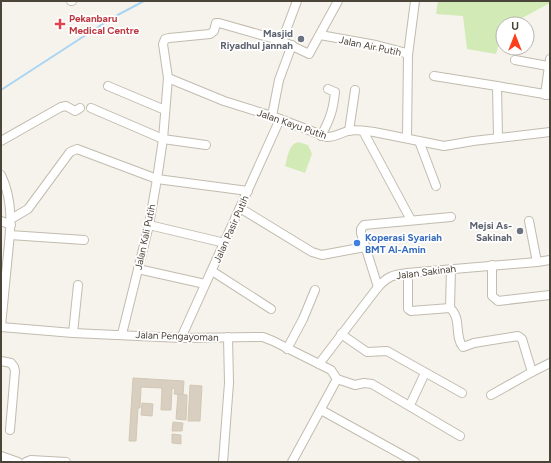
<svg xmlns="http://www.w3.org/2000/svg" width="551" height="463" font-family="Figtree,sans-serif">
  <rect width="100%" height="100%" fill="#f6f3ec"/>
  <g fill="#d2eab5">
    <path d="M438,1H550V3L511,24H503V29L496,54L467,49L463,16L436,14Z"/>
    <path d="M298,142L308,145L312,154L305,173L285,166C288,157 288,145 298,142Z"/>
  </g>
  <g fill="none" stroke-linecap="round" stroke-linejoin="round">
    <path stroke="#a9d4f2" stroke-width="2" d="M1,90L112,18L144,1"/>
  </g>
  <g fill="#d8cfc1" stroke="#d3c7b4">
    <path d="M517,228H523L524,233H518Z"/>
    <path d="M133,378L184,381L183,395L174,394L175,389L172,388L171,410H161L162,388L141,387L140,408H138L136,441H129Z"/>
    <path d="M190,385L202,386L200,421H188Z"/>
    <path d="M178,394L187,395L186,420L176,419Z"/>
    <path d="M142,403L153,404L152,416L141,415Z"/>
    <path d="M173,422L183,423L182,431H172Z"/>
    <path d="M172,434L181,435V444L172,443Z"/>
  </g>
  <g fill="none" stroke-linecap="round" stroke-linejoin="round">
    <defs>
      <g id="minor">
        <path d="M71,1H72"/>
        <path d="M320,35L376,45L403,52L408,55L407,138"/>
        <path d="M282,41L297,1"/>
        <path d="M408,55L415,1"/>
        <path d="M515,60L548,66"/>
        <path d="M434,76L497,86"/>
        <path d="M168,78L224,101L272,116L327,137C335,137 341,133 348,131C356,129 366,131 374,132L444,146L473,141L550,132"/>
        <path d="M108,86L165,110"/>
        <path d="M545,95L550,59"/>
        <path d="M91,108L163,139L206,145"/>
        <path d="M272,116L279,80L292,45"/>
        <path d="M349,131L355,90"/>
        <path d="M363,131L411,220"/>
        <path d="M321,136C330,119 333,111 335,92L328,89"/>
        <path d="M498,138L497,86L550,95"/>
        <path d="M1,141L61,107L66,106L75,111L80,108"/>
        <path d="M419,141L436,186"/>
        <path d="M1,175C15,204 10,233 7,264C5,284 3,305 1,326"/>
        <path d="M240,208L312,252L322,255L365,247"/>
        <path d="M11,219L28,209L70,152L77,149L157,179L248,191"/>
        <path d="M1,221L11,225"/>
        <path d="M529,221L537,262"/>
        <path d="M149,225L225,243"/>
        <path d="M10,235L84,240"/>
        <path d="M492,265V296L498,301L550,295"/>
        <path d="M138,269L205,284"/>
        <path d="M451,269L450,308C462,318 454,337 463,347L474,343L518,336L522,339L532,372"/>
        <path d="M212,271L271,309"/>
        <path d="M408,281V309L411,311L450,308"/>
        <path d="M378,287L361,233V229L364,225L451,217"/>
        <path d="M1,327L73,333L181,338L263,337L273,341L331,370L337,379L292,462"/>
        <path d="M73,333L78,285"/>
        <path d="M122,334L149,225L157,179L163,139L168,78L163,44L165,39L169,38L210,34L214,31L216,23H219L282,41L309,54L338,1"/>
        <path d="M341,334L367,352L387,351L462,393"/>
        <path d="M181,338L280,119"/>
        <path d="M287,349L303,319L315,290"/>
        <path d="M1,361L11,363L14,367L15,371L10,430"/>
        <path d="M319,364L378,287C388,276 393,275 407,273L537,262L550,260"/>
        <path d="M337,379L355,385L364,383L372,384L460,436"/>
        <path d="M491,395L532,372L550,363"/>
        <path d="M410,405L425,373"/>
        <path d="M321,410L415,462"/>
        <path d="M1,456L18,462"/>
        <path d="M26,462L31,460L66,462"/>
        <path d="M223,462L229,383L228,337"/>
      </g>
    </defs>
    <use href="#minor" stroke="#c2bbae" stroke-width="10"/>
    <use href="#minor" stroke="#fff" stroke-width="8"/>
  </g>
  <path fill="#e0444e" stroke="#fff" stroke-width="1.5" d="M58 18h4v4h4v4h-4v4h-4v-4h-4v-4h4z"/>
  <g fill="#6b7280" stroke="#fff" stroke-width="1.5">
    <circle cx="301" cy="39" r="4"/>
    <circle cx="520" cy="231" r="4"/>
  </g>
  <circle fill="#3f7fe0" stroke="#fff" stroke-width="1.5" cx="357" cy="243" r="4"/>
  <g text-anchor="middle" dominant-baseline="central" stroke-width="3.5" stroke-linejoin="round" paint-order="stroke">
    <g font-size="10" font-weight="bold" fill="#be3a42" stroke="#fff" text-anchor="start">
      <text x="69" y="18">Pekanbaru<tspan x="69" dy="12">Medical Centre</tspan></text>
    </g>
    <g font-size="10" font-weight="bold" fill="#5b616d" stroke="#fff" text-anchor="end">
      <text x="293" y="33">Masjid<tspan x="293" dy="12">Riyadhul jannah</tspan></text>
      <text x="512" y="225">Mejsi As-<tspan x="512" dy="12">Sakinah</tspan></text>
    </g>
    <g font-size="10" fill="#4b4439" stroke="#fff">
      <text transform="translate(370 46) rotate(12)">Jalan Air Putih</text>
      <text transform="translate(292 124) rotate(19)">Jalan Kayu Putih</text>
      <text transform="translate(231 229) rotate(-66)">Jalan Pasir Putih</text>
      <text transform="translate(145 237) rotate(-78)">Jalan Kali Putih</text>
      <text transform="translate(426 272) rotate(-7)">Jalan Sakinah</text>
      <text transform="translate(177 336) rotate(2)">Jalan Pengayoman</text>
    </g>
    <g font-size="10" font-weight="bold" fill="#366cbe" stroke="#fff" text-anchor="start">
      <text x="365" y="237">Koperasi Syariah<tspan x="365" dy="12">BMT Al-Amin</tspan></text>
    </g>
  </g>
  <rect width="551" height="463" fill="none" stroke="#4b4439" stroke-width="4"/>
  <g transform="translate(515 36)"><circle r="19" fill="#ffffff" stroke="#b7b4b0"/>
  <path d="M0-3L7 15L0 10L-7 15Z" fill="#fc3f1d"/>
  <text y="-6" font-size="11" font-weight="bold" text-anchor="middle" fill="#4b4439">U</text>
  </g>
</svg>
